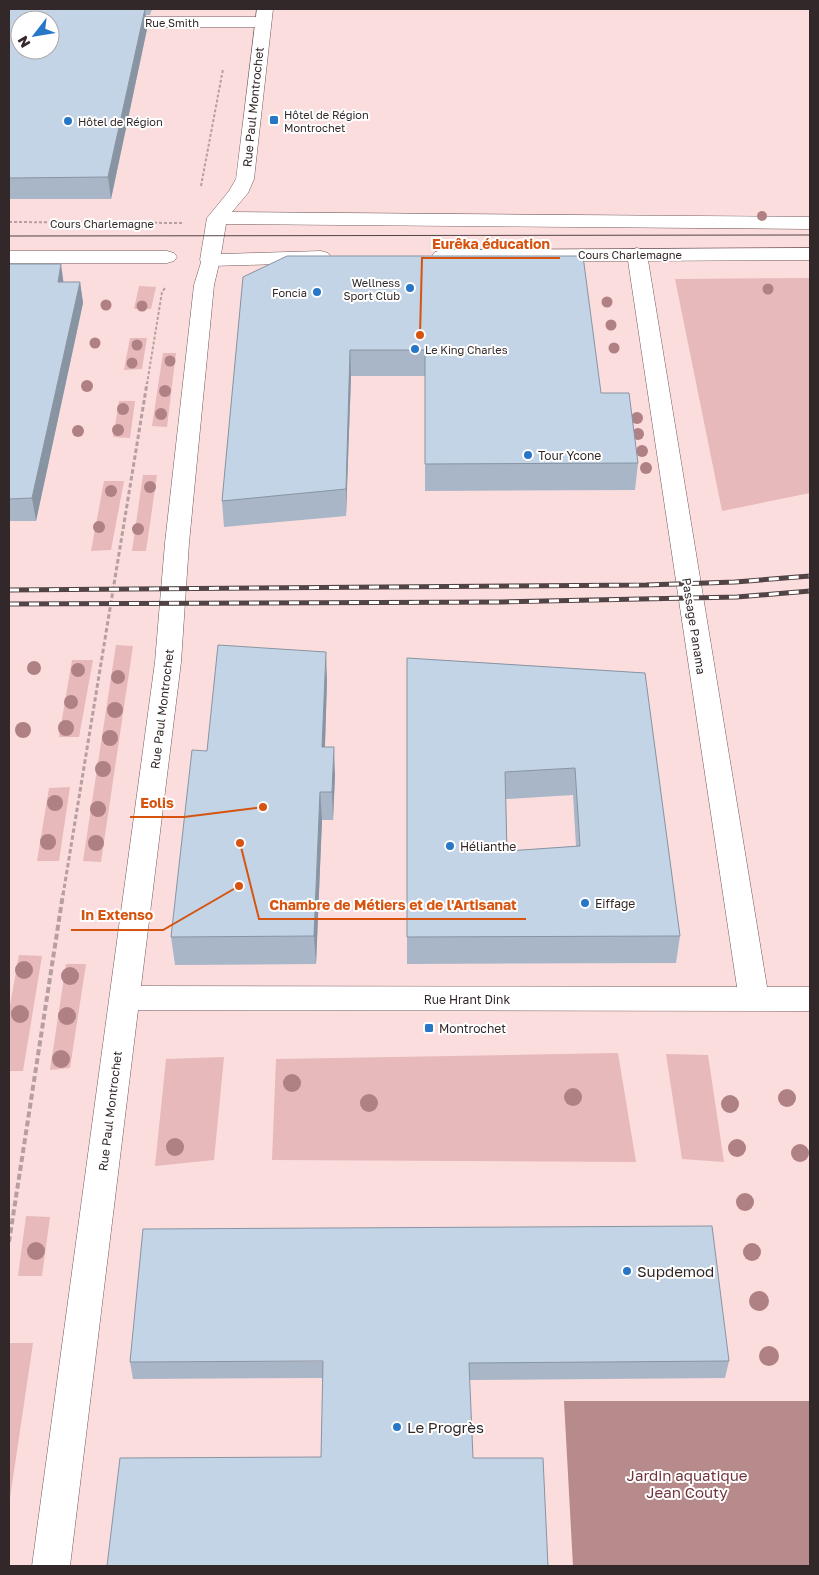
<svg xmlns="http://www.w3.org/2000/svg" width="819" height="1575" font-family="'Golos Text',sans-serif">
  <rect width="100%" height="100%" fill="#fbddde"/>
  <g fill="#e7b9bb">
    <path d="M810,278V493L722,511L675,279Z"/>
    <path d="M139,286L156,287L151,309H134Z"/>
    <path d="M130,338H147L142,369L124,370Z"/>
    <path d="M163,353H176L167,427L152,426Z"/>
    <path d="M119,401H135L130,438L113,437Z"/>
    <path d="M143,475H157L146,551H132Z"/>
    <path d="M104,481H124L111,550L91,551Z"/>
    <path d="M116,645L133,646L101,862L83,861Z"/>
    <path d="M72,660H93L79,737H59Z"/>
    <path d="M70,787L59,861H37L49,788Z"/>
    <path d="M19,955L42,956L23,1071H9V1011Z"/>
    <path d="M66,964H86L70,1068L50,1070Z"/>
    <path d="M618,1053L636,1162L272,1160L276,1059Z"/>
    <path d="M666,1054L708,1055L724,1162L682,1159Z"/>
    <path d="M224,1057L214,1160L155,1166L166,1059Z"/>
    <path d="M26,1216L50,1217L42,1276H18Z"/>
    <path d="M9,1343H33L9,1505Z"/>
  </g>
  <path fill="#b78a8c" d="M564,1401H810V1566H573Z"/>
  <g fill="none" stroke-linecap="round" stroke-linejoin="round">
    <defs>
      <g id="street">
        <path d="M50,17H263L269,18L271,22L269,26L263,27H50V20H43Z"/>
        <path d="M637,248L644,250L647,254L767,987H810V1011L138,1010L70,1566H32L155,662L165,543L194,285L203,256L210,254L217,256L220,260L214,285L189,543L181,662L141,986L737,987L627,254L630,250Z"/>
        <path d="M9,251H167L174,253L177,257L174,261L167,263H9Z"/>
      </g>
      <g id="secondary">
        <path d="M257,9H273L254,179L248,193L232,212L810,217V229L226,224L221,254L321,251L328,253L331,257L328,261L321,263L210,266L203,264L200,260L207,218L229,191L236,179Z"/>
        <path d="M810,248V260L442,262L435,260L432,256L435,252L442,250Z"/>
      </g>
    </defs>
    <use href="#street" stroke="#72595a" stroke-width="1"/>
    <use href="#secondary" stroke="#72595a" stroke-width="1"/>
    <g stroke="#b79fa0" stroke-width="2" stroke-dasharray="3 2" stroke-linecap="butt">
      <path d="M201,186L223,69"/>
      <path d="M9,222L182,223"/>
      <path d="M147,384L162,292L165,288"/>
    </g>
    <path stroke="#b79fa0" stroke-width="3" stroke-dasharray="4.5 2.5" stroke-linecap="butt" d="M63,895L147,383"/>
    <path stroke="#b79fa0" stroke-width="4" stroke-dasharray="6 3" stroke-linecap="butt" d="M9,1242L63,894"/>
    <use href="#street" fill="#fff" fill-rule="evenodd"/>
    <use href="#secondary" fill="#fff" fill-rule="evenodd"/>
    <path stroke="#524445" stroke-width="1" d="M9,236L810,235"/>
    <defs>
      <g id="rail">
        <path d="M9,590L646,585L735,582L810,576"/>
        <path d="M9,604L502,602L737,597L810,591"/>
      </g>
    </defs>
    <use href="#rail" stroke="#524445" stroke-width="5"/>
    <use href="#rail" stroke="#fff" stroke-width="3" stroke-dasharray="10" stroke-linecap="butt"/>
  </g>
  <g fill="#af8084">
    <circle cx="762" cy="216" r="5"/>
    <circle cx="768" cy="289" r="5.5"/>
    <circle cx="607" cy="302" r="5.5"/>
    <circle cx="106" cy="305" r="5.5"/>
    <circle cx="142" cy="306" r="5.5"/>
    <circle cx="611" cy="325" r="5.5"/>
    <circle cx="95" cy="343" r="5.5"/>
    <circle cx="137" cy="345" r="5.5"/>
    <circle cx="614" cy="348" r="5.5"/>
    <circle cx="170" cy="361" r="5.5"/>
    <circle cx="132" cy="363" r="5.5"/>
    <circle cx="87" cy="386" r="6"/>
    <circle cx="165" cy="391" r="6"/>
    <circle cx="123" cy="409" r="6"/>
    <circle cx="161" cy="414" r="6"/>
    <circle cx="637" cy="418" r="6"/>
    <circle cx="118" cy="430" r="6"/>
    <circle cx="78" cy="431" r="6"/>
    <circle cx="638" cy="434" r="6"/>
    <circle cx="642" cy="451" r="6"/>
    <circle cx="646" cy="468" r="6"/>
    <circle cx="150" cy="487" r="6"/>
    <circle cx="111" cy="491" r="6"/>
    <circle cx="99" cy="527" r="6"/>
    <circle cx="138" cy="529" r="6"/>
    <circle cx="34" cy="668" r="7"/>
    <circle cx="78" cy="670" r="7"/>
    <circle cx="118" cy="677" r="7"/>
    <circle cx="71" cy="702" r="7"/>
    <circle cx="115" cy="710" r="8"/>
    <circle cx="66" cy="728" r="8"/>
    <circle cx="23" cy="730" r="8"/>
    <circle cx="110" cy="738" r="8"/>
    <circle cx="103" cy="769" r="8"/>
    <circle cx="55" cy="803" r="8"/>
    <circle cx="98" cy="809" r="8"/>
    <circle cx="48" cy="842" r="8"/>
    <circle cx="96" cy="843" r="8"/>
    <circle cx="24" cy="970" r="9"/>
    <circle cx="70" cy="976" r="9"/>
    <circle cx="20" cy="1014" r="9"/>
    <circle cx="67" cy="1016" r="9"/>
    <circle cx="61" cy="1059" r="9"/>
    <circle cx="292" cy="1083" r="9"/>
    <circle cx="573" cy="1097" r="9"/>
    <circle cx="787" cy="1098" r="9"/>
    <circle cx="369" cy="1103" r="9"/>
    <circle cx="730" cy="1104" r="9"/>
    <circle cx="175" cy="1147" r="9"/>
    <circle cx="737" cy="1148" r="9"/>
    <circle cx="800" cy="1153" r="9"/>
    <circle cx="745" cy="1202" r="9"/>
    <circle cx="36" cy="1251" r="9"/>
    <circle cx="752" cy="1252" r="9"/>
    <circle cx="759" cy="1301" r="10"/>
    <circle cx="769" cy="1356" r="10"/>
  </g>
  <g fill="#a8b6c7" fill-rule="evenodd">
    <path d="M9,9H152L150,15H146L147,29L111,199H9Z"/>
    <rect x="167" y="9" width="50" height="1"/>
    <path d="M9,264L64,282H80L83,303L36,521H9Z"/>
    <path d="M243,277L601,393L638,463L635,490L425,491V376H351L346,516L224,527L222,501Z"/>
    <path d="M407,658L645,673L680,936L676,963L407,964ZM573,795L576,846L507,851L506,799Z"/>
    <path d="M327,680L325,747L335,775L333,820H322L316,964L175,965L171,937L207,751Z"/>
    <path d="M729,1361L725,1378L469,1380L321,1457L323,1378L133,1379L130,1362Z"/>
  </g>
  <g fill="#8894a2">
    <path d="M145,9L147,29L111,199L108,177Z"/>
    <path d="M61,264L64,286L58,282Z"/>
    <path d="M80,282L83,303L36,521L32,498Z"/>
    <path d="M350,350L351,376L346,516V489Z"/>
    <path d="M326,652L327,680L324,775L322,747Z"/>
    <path d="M334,747L335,775L333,820L332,792Z"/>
    <path d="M320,792L322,820L316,964L314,936Z"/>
  </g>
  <g fill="#c3d4e7" stroke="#8894a2" fill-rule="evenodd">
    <path d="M9,9H145L108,177L9,178ZM20,20H50V50H20Z"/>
    <path d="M287,256H583L601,393H629L638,463L425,464V350H350L346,489L222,501L243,277Z"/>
    <path d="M9,264H61L58,282H80L32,498L9,499Z"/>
    <path d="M218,645L326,652L322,747H334L332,792H320L314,936L171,937L192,750L207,751Z"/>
    <path d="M407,658L645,673L680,936L407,937ZM575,768L580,846L507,851L505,772Z"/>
    <path d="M712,1226L729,1361L469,1363L473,1458H543L548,1566H107L120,1458L321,1457L323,1361L130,1362L143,1229Z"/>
  </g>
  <g fill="#2876c6" stroke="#fff" stroke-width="2">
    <rect x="269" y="115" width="10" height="10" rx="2.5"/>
    <circle cx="68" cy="121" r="5"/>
    <circle cx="410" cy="288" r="5"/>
    <circle cx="317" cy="292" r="5"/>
    <circle cx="415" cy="349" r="5"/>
    <circle cx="528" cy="455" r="5"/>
    <circle cx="450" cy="846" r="5"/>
    <circle cx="585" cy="903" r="5"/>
    <rect x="424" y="1023" width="10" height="10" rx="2.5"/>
    <circle cx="627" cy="1271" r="5"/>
    <circle cx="397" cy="1427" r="5"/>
  </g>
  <g text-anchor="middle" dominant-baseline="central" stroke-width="4" stroke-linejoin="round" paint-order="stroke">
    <g font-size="11" fill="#332829" stroke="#fff">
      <text x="172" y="22">Rue Smith</text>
      <text x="102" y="223">Cours Charlemagne</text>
      <text x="630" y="254">Cours Charlemagne</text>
    </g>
    <g font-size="11" fill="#332829" stroke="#fff" text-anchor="start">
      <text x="284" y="114">Hôtel de Région<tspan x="284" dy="13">Montrochet</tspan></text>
      <text x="78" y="121">Hôtel de Région</text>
      <text x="400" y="282" text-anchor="end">Wellness<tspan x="400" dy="13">Sport Club</tspan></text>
      <text x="307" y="292" text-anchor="end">Foncia</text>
      <text x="425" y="349">Le King Charles</text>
    </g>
    <g font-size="12" fill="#332829" stroke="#fff">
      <text transform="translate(253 107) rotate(-84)">Rue Paul Montrochet</text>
      <text transform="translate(694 626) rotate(81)">Passage Panama</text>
      <text transform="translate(162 709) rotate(-83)">Rue Paul Montrochet</text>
      <text x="467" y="999">Rue Hrant Dink</text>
      <text transform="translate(110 1111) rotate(-83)">Rue Paul Montrochet</text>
    </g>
    <g font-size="12" fill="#332829" stroke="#fff" text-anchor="start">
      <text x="538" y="455">Tour Ycone</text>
      <text x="460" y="846">Hélianthe</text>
      <text x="595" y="903">Eiffage</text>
      <text x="439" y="1028">Montrochet</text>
    </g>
    <g font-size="15" fill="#332829" stroke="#fff" text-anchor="start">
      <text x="637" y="1271">Supdemod</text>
      <text x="407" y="1427">Le Progrès</text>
    </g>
    <g font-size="15" fill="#71343a" stroke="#fff">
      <text x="687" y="1475">Jardin aquatique<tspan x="687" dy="17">Jean Couty</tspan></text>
    </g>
  </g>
  <path fill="none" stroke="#d6540f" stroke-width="2" d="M420 335L422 258H560M263 807L184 817H130M240 843L259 919H526M239 886L163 930H71"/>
  <g fill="#d6540f" stroke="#fff" stroke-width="2">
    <circle cx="420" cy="335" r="5"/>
    <circle cx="263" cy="807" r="5"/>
    <circle cx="240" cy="843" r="5"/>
    <circle cx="239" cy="886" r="5"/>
  </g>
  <g font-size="14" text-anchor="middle" font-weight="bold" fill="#d6540f" stroke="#fff" stroke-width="4" stroke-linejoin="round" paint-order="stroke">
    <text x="491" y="249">Eurêka éducation</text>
    <text x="157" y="808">Eolis</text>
    <text x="393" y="910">Chambre de Métiers et de l'Artisanat</text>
    <text x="117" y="920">In Extenso</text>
  </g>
  <rect width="819" height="1575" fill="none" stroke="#332829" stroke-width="20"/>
  <g transform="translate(35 35) rotate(239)"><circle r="24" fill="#ffffff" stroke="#ada9a9"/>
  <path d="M0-4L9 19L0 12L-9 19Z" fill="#2876c6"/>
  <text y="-8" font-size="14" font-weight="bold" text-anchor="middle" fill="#332829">N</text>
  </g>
</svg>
